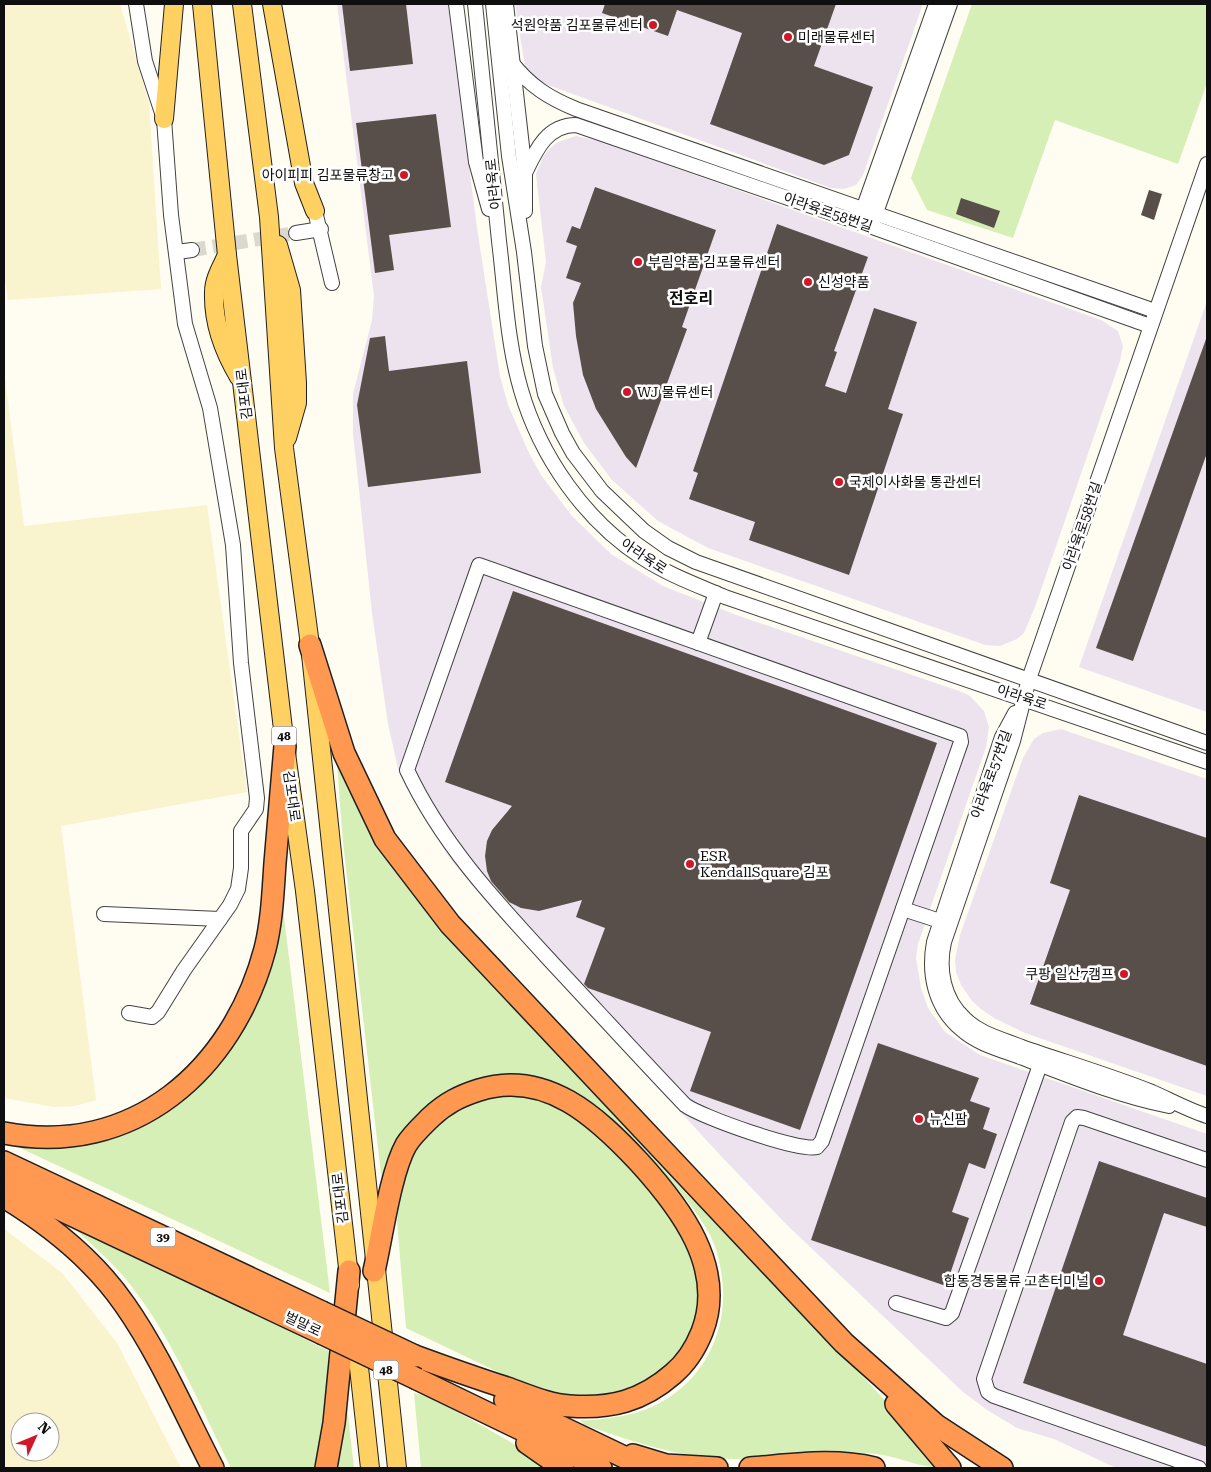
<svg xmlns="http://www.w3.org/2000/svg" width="1211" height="1472" font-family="'Roboto Serif','Noto Sans KR',serif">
  <rect width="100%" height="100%" fill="#fffcf2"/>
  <g fill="#ede3ef">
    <path d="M337,4H448L477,228L500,376L508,405L529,453L541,475L572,516L611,554L663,586L739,616L959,691L970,696L984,711L989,727L986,747L918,944L916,958L921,988L928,1008L945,1032L980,1055L1207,1134V1468H1116L1054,1439L1017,1428L987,1410L962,1391L787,1225L720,1155L470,883L451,860L419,810L399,773L388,724L372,613L353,433V394L372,320L374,296Z"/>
    <path d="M515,4H923L863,175L856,185L844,189L831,188L537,81L525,67Z"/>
    <path d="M576,136L600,141L1101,320L1118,331L1123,346L1120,361L1035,607L1024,633L1017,639L1000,646L985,645L708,548L658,521L612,480L584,443L564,406L553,368L541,287L546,262L536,174L543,157L549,149L558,142Z"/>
    <path d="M1207,301V712L1079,667Z"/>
    <path d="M1061,729L1207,779V1096L1025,1033L994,1018L981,1009L972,1001L961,985L956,972L955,960L960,935L1023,758L1034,739L1043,733Z"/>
  </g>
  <g fill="#f9f3ce" fill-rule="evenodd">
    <path d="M4,4H120L149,103L161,289L8,300L4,274Z"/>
    <path d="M4,371L24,526L207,505L247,792L61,826L96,1100L75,1106L54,1107L4,1098Z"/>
    <path d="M4,1229L62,1273L117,1343L181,1468H4ZM20,1422H50V1452H20Z"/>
  </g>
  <g fill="#d6efb6">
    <path d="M972,4H1207V83L1178,164L1055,120L1013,238L927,210L911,178Z"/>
    <path d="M336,751L365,822L396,873L439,927L684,1191L844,1356L947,1468C922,1468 910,1461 888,1456C875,1453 862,1453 850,1452C812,1450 774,1458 736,1459C683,1459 634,1442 585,1425L580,1420C590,1421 600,1419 610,1418C690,1410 738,1339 719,1261C717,1249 711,1236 705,1226C683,1190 592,1083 549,1082C538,1082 526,1086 515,1088C489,1092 463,1097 437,1101L383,1192L343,842Z"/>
    <path d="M280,884L330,1293L18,1147L73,1146L103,1140L161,1116L183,1100L211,1071Z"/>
    <path d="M497,1093L534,1094L590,1122L690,1235L705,1299L694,1342L656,1381L599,1400L542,1393L406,1328L397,1221L403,1178L409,1157L447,1111Z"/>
    <path d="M67,1222L329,1351L332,1380L322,1468H231C199,1404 171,1334 125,1278C108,1258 87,1240 67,1222Z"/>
    <path d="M414,1393L433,1398L556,1468H421Z"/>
    <path d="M347,1407L354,1468H338Z"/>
  </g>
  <g fill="#594f4a">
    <path d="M342,4H406L413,64L350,71Z"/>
    <path d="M605,4H836L814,66L873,87L849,155L824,165L710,124L742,33L677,10L668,36L602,13Z"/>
    <path d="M436,114L451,227L389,235L394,270L375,273L356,123Z"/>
    <path d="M595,187L716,230L682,327L687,329L636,468L626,457L596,409L583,375L576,336L573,303L581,283L566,278L577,246L566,242L572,226L580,229Z"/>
    <path d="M1149,190L1162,194L1154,220L1141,215Z"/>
    <path d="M961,198L1000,211L994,228L956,214Z"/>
    <path d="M777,224L868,257L834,351L837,352L825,386L846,393L874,308L917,322L888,409L903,414L849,575L749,540L755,522L689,499L698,473L693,471Z"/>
    <path d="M385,336L389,371L467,361L481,473L368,487L357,405L370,338Z"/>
    <path d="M1206,339L1207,453L1133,661L1096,648Z"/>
    <path d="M513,591L937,743L800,1130L690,1091L711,1032L588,988L584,984L605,928L576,917L582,900L539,911L521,908L509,902L491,881L487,871L485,856L487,841L492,830L512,806L445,782Z"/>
    <path d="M1079,795L1207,838V1066L1030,1004L1070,890L1050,883Z"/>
    <path d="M878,1043L979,1078L970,1101L990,1108L983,1129L997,1134L985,1169L969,1163L952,1212L969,1218L946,1286L811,1240Z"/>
    <path d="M1099,1161L1207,1198V1227L1164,1213L1123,1335L1207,1364V1447L1023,1383Z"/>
  </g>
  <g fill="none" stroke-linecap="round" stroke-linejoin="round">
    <path stroke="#dbd8d0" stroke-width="14" stroke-dasharray="14 7" stroke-linecap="butt" d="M192,250L296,233"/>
    <defs>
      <g id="minor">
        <path d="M456,4L476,162L489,209"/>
        <path d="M475,4C483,83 491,162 499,241C505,290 507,342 521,390C540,456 585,521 643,558C669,575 697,585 725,597L1207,762"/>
        <path d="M493,4L509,156L524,252L535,346L545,394L562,433L573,453L602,491L644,531L668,548L696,562L1207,743"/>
        <path d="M506,4L525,173V211"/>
        <path d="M512,63C530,86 549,98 576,109L1155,311"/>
        <path d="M1207,164L1029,679L1013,741L944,942C938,969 943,999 965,1019C980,1034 1002,1039 1022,1047C1065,1062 1109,1075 1152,1092C1170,1100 1188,1110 1207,1116"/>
        <path d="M525,173C536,150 547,125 576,125L872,227L1150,326"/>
        <path d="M315,211L332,283"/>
        <path d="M860,218L936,4"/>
        <path d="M873,221L950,4"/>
        <path d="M296,233L321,229"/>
        <path d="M177,252L192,250"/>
        <path d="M479,565L960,736L961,742L822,1141L817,1147C800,1152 701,1117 685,1105C642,1060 600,1014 558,969C501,907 443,847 407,770Z"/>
        <path d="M698,643L716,593"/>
        <path d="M1015,713L1002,737L934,942C928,974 935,1007 961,1029C977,1044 1002,1050 1023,1058C1070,1076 1119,1096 1169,1106"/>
        <path d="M903,909L940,921"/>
        <path d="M104,914L220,919"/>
        <path d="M129,1013L152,1017L158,1012L184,970L230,905L238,889L241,868V831L256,809L257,798L241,663L233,545L210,408L185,324L171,215L164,119L145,61L136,4"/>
        <path d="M896,1303L946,1318L952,1313L1040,1065"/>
        <path d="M1199,1468L994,1396L988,1392L984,1379L1072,1122L1077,1117L1084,1118L1207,1160"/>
      </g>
      <g id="major">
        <path d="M202,4L227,255L285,746L305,891L350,1285"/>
        <path d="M242,4L269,217L284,448L310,645L397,1468"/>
        <path d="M272,4L304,183L315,211"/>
        <path d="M164,119L174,4"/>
        <path d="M278,245L291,290L297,383V403L287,438"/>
        <path d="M227,255C222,266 214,279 214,292C213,322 224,352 239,377"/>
        <path d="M356,1340L370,1468"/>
      </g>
      <g id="highway">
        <path d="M310,645L344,753L385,839L450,924L844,1343L936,1425L1002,1468"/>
        <path d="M4,1133C133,1158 233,1070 265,949C272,921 273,892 275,863C278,824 282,785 285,746"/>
        <path d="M4,1162L322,1312"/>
        <path d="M4,1183L321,1333"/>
        <path d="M4,1197C50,1225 94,1260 125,1305C160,1355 185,1414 213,1468"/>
        <path d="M374,1271C382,1237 390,1174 406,1145C412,1135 423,1125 431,1117C446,1103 460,1096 479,1090C546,1069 597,1117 639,1162C680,1207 727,1268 702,1332C696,1347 686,1363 673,1374C642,1401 611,1409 570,1406C549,1405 527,1395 507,1388C476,1378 445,1367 415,1356"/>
        <path d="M417,1379L601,1468"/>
        <path d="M505,1400L647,1468"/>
        <path d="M896,1404L950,1468"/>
        <path d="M527,1443L563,1468"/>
        <path d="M633,1455L666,1465L717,1468"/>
        <path d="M326,1468L334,1423L349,1271"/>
        <path d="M750,1468C790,1465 834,1458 874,1468"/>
      </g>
    </defs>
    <use href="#minor" stroke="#424242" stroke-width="16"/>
    <use href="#major" stroke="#202020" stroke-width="20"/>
    <use href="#highway" stroke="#202020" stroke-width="24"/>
    <use href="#minor" stroke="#fff" stroke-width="14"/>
    <use href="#major" stroke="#ffd162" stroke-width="18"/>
    <use href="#highway" stroke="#ff9850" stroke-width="21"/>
    <defs>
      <g id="highway-bridge">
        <path d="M322,1312L415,1356"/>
        <path d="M321,1333L417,1379"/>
      </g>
    </defs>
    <use href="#highway-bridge" stroke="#202020" stroke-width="24" stroke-linecap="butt"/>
    <use href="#highway-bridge" stroke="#ff9850" stroke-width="21"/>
  </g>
  <g fill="#d01728" stroke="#fff" stroke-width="2">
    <circle cx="653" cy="25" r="5"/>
    <circle cx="788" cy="37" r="5"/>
    <circle cx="404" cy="175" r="5"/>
    <circle cx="638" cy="262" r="5"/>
    <circle cx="808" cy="282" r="5"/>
    <circle cx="627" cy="392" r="5"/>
    <circle cx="839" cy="482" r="5"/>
    <circle cx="690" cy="864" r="5"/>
    <circle cx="1124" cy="974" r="5"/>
    <circle cx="919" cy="1119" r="5"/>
    <circle cx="1099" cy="1281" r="5"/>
  </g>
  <g text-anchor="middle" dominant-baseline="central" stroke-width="5" stroke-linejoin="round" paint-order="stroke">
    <g fill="#fff" stroke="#575757" stroke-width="1">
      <rect x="271.5" y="726.5" width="25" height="19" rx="4"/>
      <rect x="150.5" y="1227.5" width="25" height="19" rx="4"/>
      <rect x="373.5" y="1360.5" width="25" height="19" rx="4"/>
    </g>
    <g font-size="12" font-weight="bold" fill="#0f0f0f">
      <text x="284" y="736">48</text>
      <text x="163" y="1237">39</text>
      <text x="386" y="1370">48</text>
    </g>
    <g font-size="14" fill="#0f0f0f" stroke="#fff" text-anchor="start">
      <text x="643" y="25" text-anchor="end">석원약품 김포물류센터</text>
      <text x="798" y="37">미래물류센터</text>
      <text x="394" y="175" text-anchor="end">아이피피 김포물류창고</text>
      <text x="648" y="262">부림약품 김포물류센터</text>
      <text x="818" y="282">신성약품</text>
      <text x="637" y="392">WJ 물류센터</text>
      <text x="849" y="482">국제이사화물 통관센터</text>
      <text x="700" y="856">ESR<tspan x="700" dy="16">KendallSquare 김포</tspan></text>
      <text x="1114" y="974" text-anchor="end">쿠팡 일산7캠프</text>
      <text x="929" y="1119">뉴신팜</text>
      <text x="1089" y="1281" text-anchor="end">합동경동물류 고촌터미널</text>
    </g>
    <g font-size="14" fill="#0f0f0f" stroke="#fff">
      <text transform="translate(493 184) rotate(-96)">아라육로</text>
      <text transform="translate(828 212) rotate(19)">아라육로58번길</text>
      <text transform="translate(244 394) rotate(-97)">김포대로</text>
      <text transform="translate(1082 526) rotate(-71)">아라육로58번길</text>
      <text transform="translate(644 556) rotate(34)">아라육로</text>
      <text transform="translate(1022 697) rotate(18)">아라육로</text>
      <text transform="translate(991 774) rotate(-70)">아라육로57번길</text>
      <text transform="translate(292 796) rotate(82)">김포대로</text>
      <text transform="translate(340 1198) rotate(-97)">김포대로</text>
      <text transform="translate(303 1324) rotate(25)">벌말로</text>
    </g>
    <g font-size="16" font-weight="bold" fill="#0f0f0f" stroke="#fff">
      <text x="691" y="298">전호리</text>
    </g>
  </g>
  <rect width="1211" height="1472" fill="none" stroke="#0f0f0f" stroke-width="10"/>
  <g transform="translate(35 1437) rotate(46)"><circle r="24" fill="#ffffff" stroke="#9f9f9f"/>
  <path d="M0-4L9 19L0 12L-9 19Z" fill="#d01728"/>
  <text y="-8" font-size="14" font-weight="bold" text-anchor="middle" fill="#0f0f0f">N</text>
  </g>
</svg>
